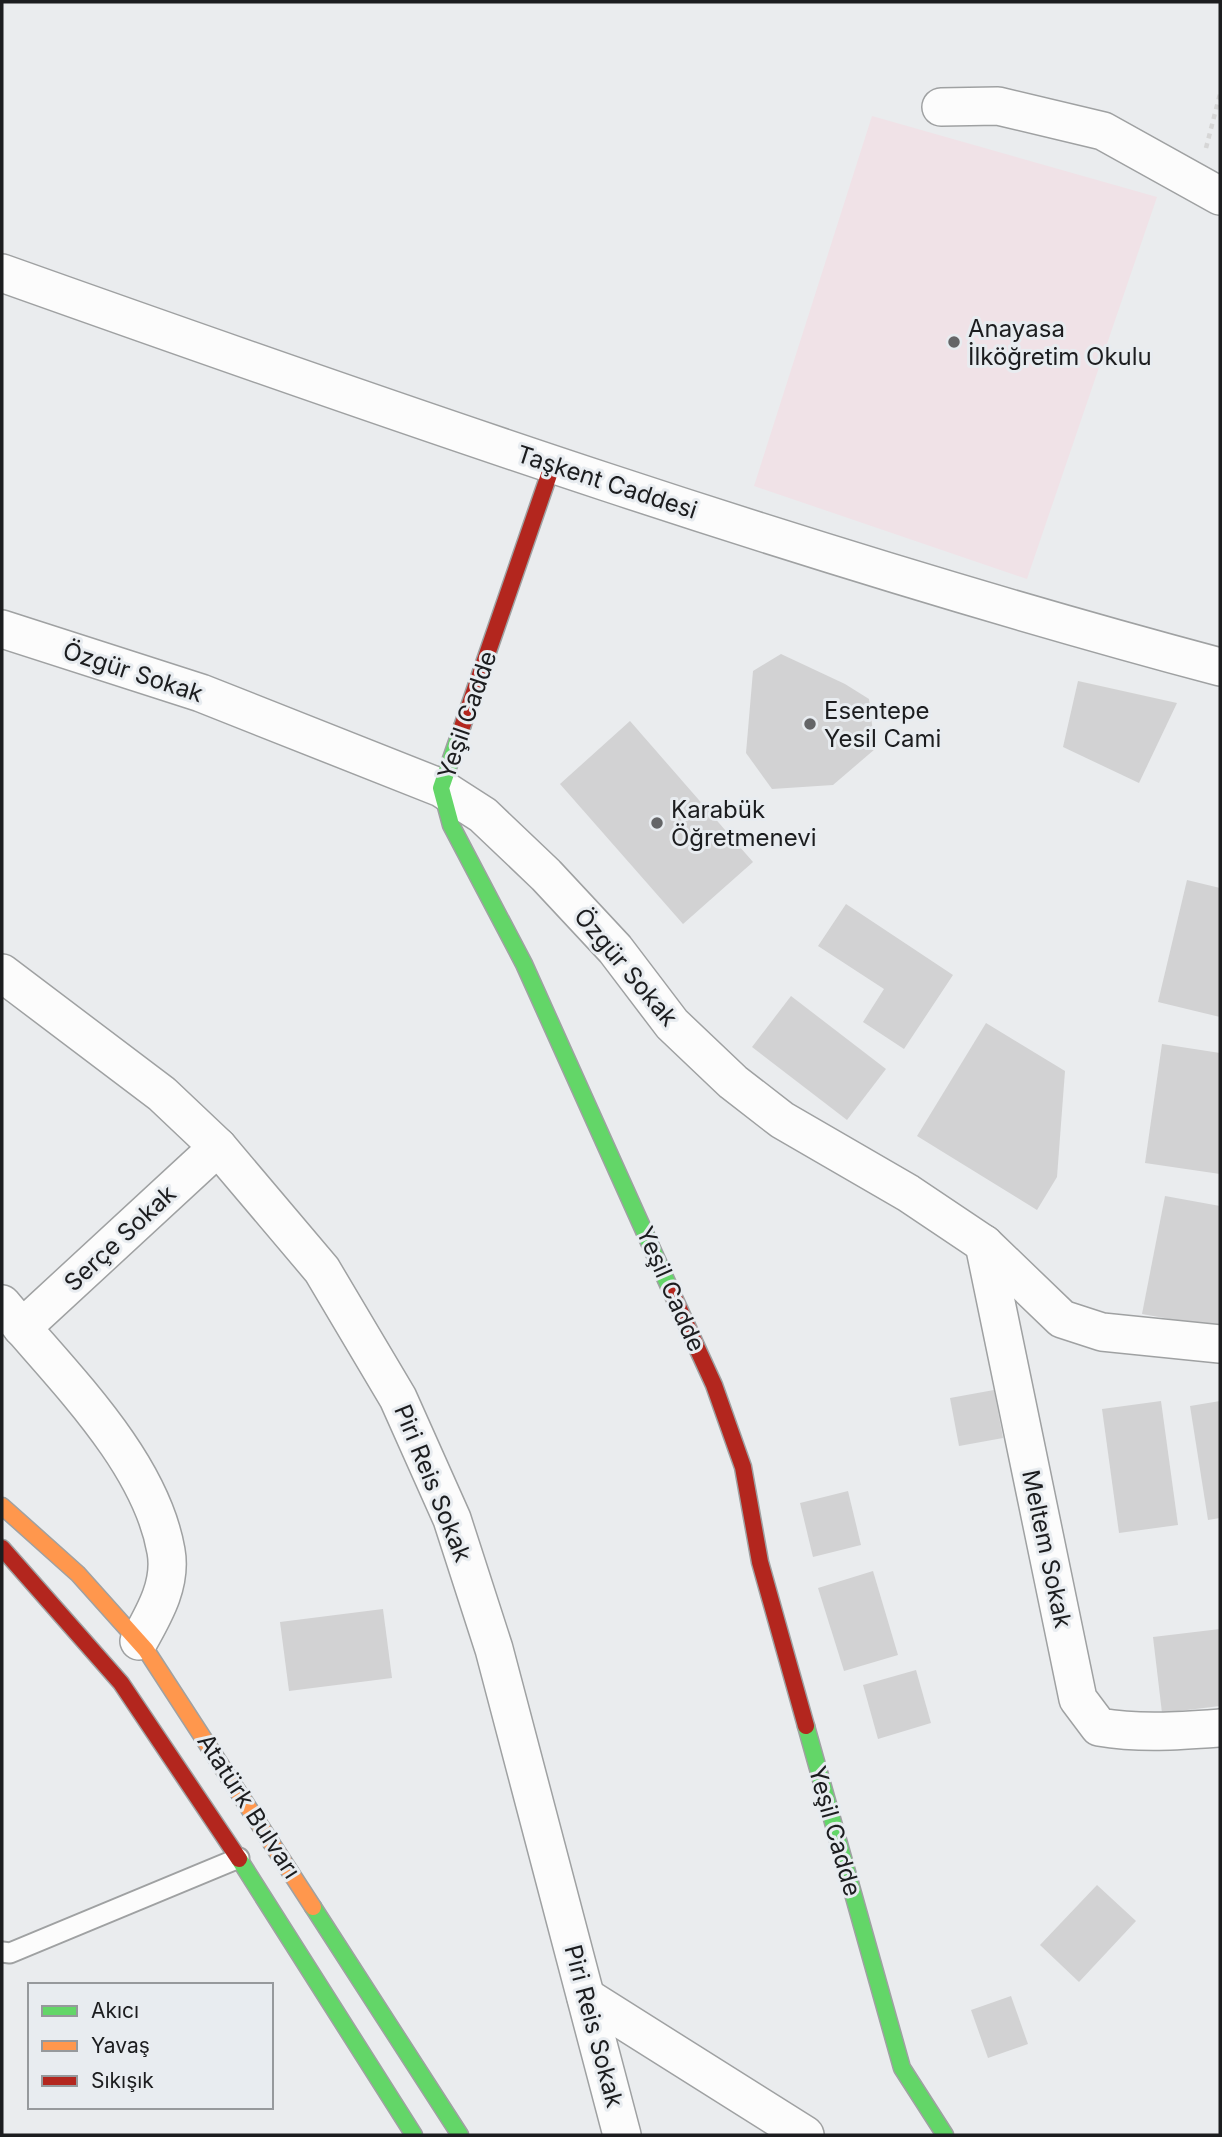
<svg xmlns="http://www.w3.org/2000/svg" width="1222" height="2137" font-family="Inter,sans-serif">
  <rect width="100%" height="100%" fill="#eaecee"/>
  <path fill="#f0e2e7" d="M872,116L1157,197L1027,579L754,486Z"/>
  <g fill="#d2d2d3">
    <path d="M781,654L845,684L869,699L875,749L833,785L772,789L746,753L753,671Z"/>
    <path d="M1078,681L1177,703L1139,783L1063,747Z"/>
    <path d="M630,721L753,862L683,924L560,784Z"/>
    <path d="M1187,880L1220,888V1017L1158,1002Z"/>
    <path d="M846,904L953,975L904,1049L863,1022L884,989L818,946Z"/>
    <path d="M791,996L886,1069L847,1120L752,1047Z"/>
    <path d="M986,1023L1065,1071L1057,1177L1037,1210L917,1136Z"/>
    <path d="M1162,1044L1220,1053V1174L1145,1163Z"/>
    <path d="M1165,1196L1220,1206V1328L1142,1314Z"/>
    <path d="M994,1390L1003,1438L959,1446L950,1398Z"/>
    <path d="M1161,1401L1178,1525L1119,1533L1102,1409Z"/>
    <path d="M1220,1401V1518L1208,1520L1190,1406Z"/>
    <path d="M848,1491L861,1545L813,1557L800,1503Z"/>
    <path d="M873,1571L898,1655L844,1671L818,1588Z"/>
    <path d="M383,1609L392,1678L289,1691L280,1622Z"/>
    <path d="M1220,1629V1706L1162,1713L1153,1637Z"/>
    <path d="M916,1670L931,1723L878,1739L863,1685Z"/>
    <path d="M1097,1885L1136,1921L1079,1982L1040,1945Z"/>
    <path d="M1011,1996L1028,2044L988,2058L971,2010Z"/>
  </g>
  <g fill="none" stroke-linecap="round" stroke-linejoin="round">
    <defs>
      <path id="lane" d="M2,1952L10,1953L239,1858"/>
      <g id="street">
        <path d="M941,107L998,106L1103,131L1220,196"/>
        <path d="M2,273C404,416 808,557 1220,667"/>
        <path d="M2,629L201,693L441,788L483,815L546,875L615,949L672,1024L733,1082L782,1120L908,1193L984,1244L1062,1319L1102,1332L1220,1344"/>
        <path d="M2,973L162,1094L218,1147L322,1270L398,1398L452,1519L494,1649L622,2135"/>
        <path d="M984,1244L1078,1699L1099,1727C1140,1734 1179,1731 1220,1728"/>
        <path d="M2,1304C60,1374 150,1459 166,1551C172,1584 154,1614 139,1641"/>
        <path d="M22,1328L218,1147"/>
        <path d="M586,1997L805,2135"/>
      </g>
      <g id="fast">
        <path d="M462,727L441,788L451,825L524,964L671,1291"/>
        <path d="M806,1726L902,2068L945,2135"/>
        <path d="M239,1859L414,2135"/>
        <path d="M313,1907L460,2135"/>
      </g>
      <path id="slow" d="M2,1506L78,1574L146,1650L313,1907"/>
      <g id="jam">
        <path d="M462,727L552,466"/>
        <path d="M671,1291L714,1385L743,1467L760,1562L806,1726"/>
        <path d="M2,1548L121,1683L239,1859"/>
      </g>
    </defs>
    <use href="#lane" stroke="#9fa1a2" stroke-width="23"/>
    <use href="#street" stroke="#9fa1a2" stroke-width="40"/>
    <use href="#fast" stroke="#9fa1a2" stroke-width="19"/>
    <use href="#slow" stroke="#9fa1a2" stroke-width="19"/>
    <use href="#jam" stroke="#9fa1a2" stroke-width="19"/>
    <path stroke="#d6d6d6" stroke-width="4.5" stroke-dasharray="5 5" stroke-linecap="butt" d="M1206,148L1220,94"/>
    <use href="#lane" stroke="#fcfcfc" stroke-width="19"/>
    <use href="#street" stroke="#fcfcfc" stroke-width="37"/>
    <use href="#fast" stroke="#63d668" stroke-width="16"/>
    <use href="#slow" stroke="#ff974d" stroke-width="16"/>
    <use href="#jam" stroke="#b3261e" stroke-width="16"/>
  </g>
  <g fill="#646567" stroke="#e8ecf0" stroke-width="2.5">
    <circle cx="954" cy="342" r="7"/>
    <circle cx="810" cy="724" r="7"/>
    <circle cx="657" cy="823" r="7"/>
  </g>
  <g text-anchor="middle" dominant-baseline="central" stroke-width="6" stroke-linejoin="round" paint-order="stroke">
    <g font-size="24" fill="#1c1d1f" stroke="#e8ecf0" text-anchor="start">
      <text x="968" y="328">Anayasa<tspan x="968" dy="28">İlköğretim Okulu</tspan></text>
      <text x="824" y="710">Esentepe<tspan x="824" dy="28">Yesil Cami</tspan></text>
      <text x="671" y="809">Karabük<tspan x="671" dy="28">Öğretmenevi</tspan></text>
    </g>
    <g font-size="24" fill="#1c1d1f" stroke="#e8ecf0">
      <text transform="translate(607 482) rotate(18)">Taşkent Caddesi</text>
      <text transform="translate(133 672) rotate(18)">Özgür Sokak</text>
      <text transform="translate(467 715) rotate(-71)">Yeşil Cadde</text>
      <text transform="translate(626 967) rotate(50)">Özgür Sokak</text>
      <text transform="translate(120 1238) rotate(-43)">Serçe Sokak</text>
      <text transform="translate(671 1289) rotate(66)">Yeşil Cadde</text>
      <text transform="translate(433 1483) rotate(68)">Piri Reis Sokak</text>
      <text transform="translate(1047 1549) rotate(78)">Meltem Sokak</text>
      <text transform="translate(249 1806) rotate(57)">Atatürk Bulvarı</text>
      <text transform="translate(835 1831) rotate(74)">Yeşil Cadde</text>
      <text transform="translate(594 2026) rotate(75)">Piri Reis Sokak</text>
    </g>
  </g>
  <rect width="1222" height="2137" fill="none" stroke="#1c1d1f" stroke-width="7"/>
  <rect x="28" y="1983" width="245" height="126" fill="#e8ecf0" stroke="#96999c" stroke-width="2"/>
  <rect x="42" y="2006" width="35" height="10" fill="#63d668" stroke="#96999c" stroke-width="2"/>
  <text x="91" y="2018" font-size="21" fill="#1c1d1f">Akıcı</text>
  <rect x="42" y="2041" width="35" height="10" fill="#ff974d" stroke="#96999c" stroke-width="2"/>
  <text x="91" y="2053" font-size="21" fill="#1c1d1f">Yavaş</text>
  <rect x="42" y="2076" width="35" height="10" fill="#b3261e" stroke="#96999c" stroke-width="2"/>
  <text x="91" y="2088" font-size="21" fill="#1c1d1f">Sıkışık</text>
</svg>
